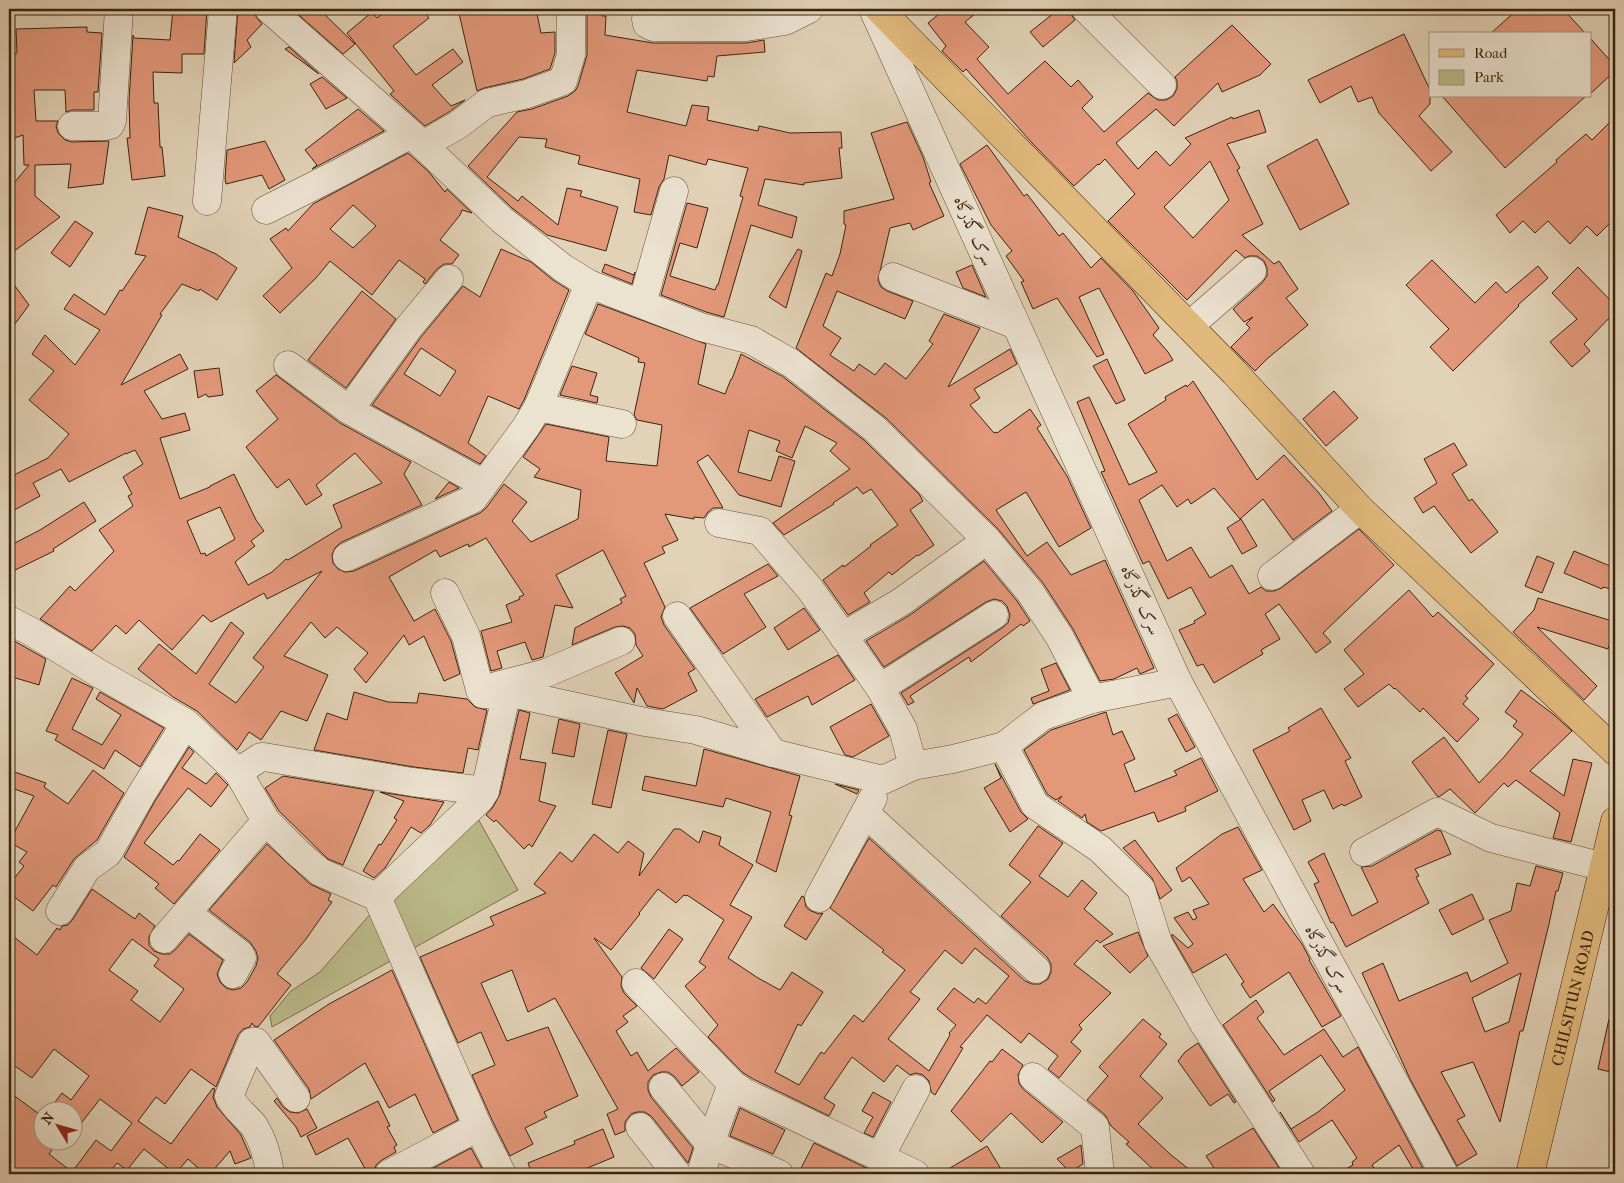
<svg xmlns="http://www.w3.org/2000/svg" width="1624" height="1183" font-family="'IM FELL French Canon',Amiri,serif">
  <rect width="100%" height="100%" fill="#e2d2b7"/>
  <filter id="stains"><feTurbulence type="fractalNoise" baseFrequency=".004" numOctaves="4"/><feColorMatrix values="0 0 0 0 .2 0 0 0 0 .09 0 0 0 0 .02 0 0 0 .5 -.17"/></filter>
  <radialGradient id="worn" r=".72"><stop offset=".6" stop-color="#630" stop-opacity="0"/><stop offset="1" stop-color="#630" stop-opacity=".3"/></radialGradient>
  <path fill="#bbba89" stroke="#7a6f4b" d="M473,810L518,890L272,1027L270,1016L291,991L320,972L385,897Z"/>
  <g fill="#e3987a" stroke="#3a240d" fill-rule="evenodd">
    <path d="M173,9H207L204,54H182V73L153,72L154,103H158L160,147H162L165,176L132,180L127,138H130L129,101L133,35L134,38L170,40Z"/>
    <path d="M238,9H254V14L262,24L247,40L251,47L234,63Z"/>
    <path d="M292,9H319L355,44L343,54Z"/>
    <path d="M389,9H422L429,18L393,46L416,75L453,49L463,62L432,85L451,106L465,100L449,112L425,126L390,94L394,91L347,33L372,12L377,18Z"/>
    <path d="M458,9H536L541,33L555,32V53L550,69L523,79L484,88L477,91Z"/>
    <path d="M587,9H602V16H606L605,35L653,43H746L764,40L765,52L717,56L714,77L708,76L707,81L637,70L627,112L686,126L692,105L709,107L707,120L758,131L759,126L790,133L841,132L842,148H839L842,178L804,183V185L765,179L758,205L797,217L792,238L751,225L724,317L706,312L661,295L687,203L708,208L697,248L680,243L670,276L715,290L717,285H718L743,197L740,196L748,168L708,159L706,165L669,155L664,179L659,187L651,215L634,212L640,179L578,164L580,156L545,147L547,139L519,137L487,177L518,201L522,196L558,225L567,188L582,191L580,196L618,207L606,251L547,235L512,208L468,166L517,112L532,109L568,96L575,91L578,86L587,55Z"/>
    <path d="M663,9H670V10L706,9L707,11H663Z"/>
    <path d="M945,9H981L965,22L989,47L977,59L1008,94L1045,61L1071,87L1078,80L1093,97L1082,108L1104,132L1148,93L1158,100H1166L1173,96L1177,89V81L1175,77L1232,25L1271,64L1260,75L1222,92L1218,83L1174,126L1156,109L1116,143L1138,169L1156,151L1170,166L1191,144L1185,138L1232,117L1233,119L1259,110L1266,132L1227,144L1240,168L1237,170L1263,224L1242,235L1274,264L1279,261L1298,289L1286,298L1308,325L1268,358L1255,371L1231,347L1250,328L1246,324L1253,317L1244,322L1233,309L1262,283L1267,276V268L1264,261L1257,256H1249L1245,258L1236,250L1187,300L1108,221L1135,194L1105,159L1099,165L1098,164L1074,186L1033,144L966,69L963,72L942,51L946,46L928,23ZM1210,161L1229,200L1193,238L1164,207Z"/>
    <path d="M1059,9H1071V14L1075,20L1043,47L1030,32Z"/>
    <path d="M1518,9H1563L1586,34H1490Z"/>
    <path d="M87,27V32L102,33L98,92H94V110H72L66,112L65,90H34L36,121H58L56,126L58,133L65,140L72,142L109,141L103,184L68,188L71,164L35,165V196L60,217L9,255V189L29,165H24L23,135L9,140V55L17,53L16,29Z"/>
    <path d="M1404,34L1430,90V104L1419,116L1452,152L1431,171L1379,113L1372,97L1358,102L1351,86L1320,103L1308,80Z"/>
    <path d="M1590,38L1615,66V71L1590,94Z"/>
    <path d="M289,47L319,74L285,49Z"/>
    <path d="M322,77L347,98L326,109L310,84Z"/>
    <path d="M1442,96H1586L1505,168Z"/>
    <path d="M358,109L384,131L312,169L317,165L305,150Z"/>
    <path d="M1615,117V218L1597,236L1587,226L1570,244L1548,221L1535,233L1523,221L1510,233L1496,215L1557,162L1556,160L1586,134L1592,140Z"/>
    <path d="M907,122L923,157L931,182L929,183L944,216L913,230L910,223L890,228L878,280L881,287L887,291L913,301L905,319L837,291L823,326L841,338L830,355L854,371L859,364L875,375L885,363L906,379L933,344L929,341L944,314L980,328L948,387L1010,349L1017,364L974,389L980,398L970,405L994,433L996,432L997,433L1030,409L1041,425L1037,428L1067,476L1091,528L1059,547L1026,492L996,510L1027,556L1047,542L1071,575L1105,560L1154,668L1140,674L1137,668L1114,679L1100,681L1073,629L1043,583L998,529L886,418L796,348L826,273L832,276L840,254L846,225L844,224V211L894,199L871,133Z"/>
    <path d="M1317,139L1349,204L1300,230L1267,166Z"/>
    <path d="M265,141L285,180L269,189L262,175L226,184L225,179L227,150Z"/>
    <path d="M987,145L1024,196L1027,194L1059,236L1063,233L1091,268L1101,258L1133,291L1159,328L1153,335L1168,352L1173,360L1145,374L1099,288L1079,297L1104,354L1097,357L1057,298L1033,309L1021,282L1024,281L1006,256L1012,251L991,225L960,164Z"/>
    <path d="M408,153L429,172L445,192L447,189L472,213L462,210L460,215L440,240L459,255L452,264H444L437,269L425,284L423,282L425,279L399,260L372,295L330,261L316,278L280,313L263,296L292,268L270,239L286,228L288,231L313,204ZM353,205L376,226L353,248L330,229Z"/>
    <path d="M148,207L183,216L178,237L216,254L237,268L217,300L200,289L199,291L182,284L160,314L162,315L121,385L180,354L188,369L144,391L162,419L185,413L190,430L160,438L180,499L210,487V486L234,474L256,520L264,531L251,541L255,546L235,562L248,585L272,572L286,559L288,560L342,527L333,505L382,483L355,453L316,485L322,495L306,505L289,479L277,488L246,447L278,419L256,391L276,375L340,423L411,462L404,474L422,505L340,543L335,548L332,555L333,563L338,569L345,572L354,571L480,513L486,508L504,484L527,502L512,521L531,542L578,519L581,490L534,477L540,469L523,457L546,424L609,437L606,461L657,466L662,425L637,420L634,415L645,363L638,362L639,358L585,334L598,304L706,344L698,384L725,394L731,379H732L741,354L782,376L865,441L919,494L923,501L910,510L934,545L918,556L917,555L892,575L889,572L864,593L870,602L848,615L823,580L843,565L844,567L871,546L870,545L898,525L871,489L863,494L857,487L833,503L834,504L784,535L773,523L850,469L830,451L837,443L805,426L792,458L776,451L780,441L749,430L738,472L771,481L779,456L795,461L781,507L739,495L708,455L697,462L723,508H713L708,512L704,518L694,517V519L665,514L678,540L662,547L665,553L644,563L665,607L661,617L664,625L695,669L688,673L697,691L663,709L647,706L637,688L634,703L615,673L643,656L636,645L635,634L630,628L623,626L615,627L572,645L575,628L622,603L620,599L626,596L603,550L556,575L573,608L555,605L543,657L532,660L525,642L497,651L502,668L491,671L481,631L512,622L506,605L520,599L519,597L524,595L486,538L469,547L468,544L440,557L436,550L389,577L414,621L435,609L451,641L460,674L444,681L424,636L409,645L404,635L366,683L354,669L368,653L337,627L325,638L311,622L284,656L328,675L307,721L281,711L261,740L249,732L237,750L197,711L173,697L138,669L159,644L196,674L231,622L244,633L209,684L236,703L264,667L253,658L322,571L267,599L264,593L211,622L203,615L172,650L139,620L126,634L116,625L92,651L40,619L70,586L75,591L114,551L99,530L133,506L128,496L132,494L123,477L143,464L135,450L126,454V453L69,482L61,469L33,483L40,496L9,513V480L15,477L14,475L48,458L69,434L29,400L54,371L32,354L45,335L75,365L100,330L64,309L74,294L105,315L120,290L122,291L146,256L135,254ZM220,507L235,539L206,556L205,553L201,554L187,521Z"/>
    <path d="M75,221L93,233L70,267L51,253Z"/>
    <path d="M501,249L531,262L553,280L569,290L524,400L519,409L488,396L468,443L486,456L480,464L372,405L421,337L463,286L480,297ZM421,348L456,371L440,396L404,374Z"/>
    <path d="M798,249L802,251L786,308L769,297Z"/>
    <path d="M1432,260L1475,303L1496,282L1506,293L1538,266L1548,278L1518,305L1519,306L1453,371L1430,347L1449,329L1406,285Z"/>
    <path d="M605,264L634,275L635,272L632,284L602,272Z"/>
    <path d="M972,265L986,297L963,288L956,272Z"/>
    <path d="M1578,267L1615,305V312L1584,344L1590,351L1572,367L1550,342L1577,319L1552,293Z"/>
    <path d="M9,278L29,305L9,332Z"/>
    <path d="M362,291L396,319L346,388L308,360Z"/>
    <path d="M1107,359L1125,400L1116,404L1093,366Z"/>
    <path d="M572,366L597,373L590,395L598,397L597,403L560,395Z"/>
    <path d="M219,368L223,395L208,397L206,394L198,398L194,371Z"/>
    <path d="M1193,381L1257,480L1284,455L1319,493L1332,511L1293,540L1263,499L1240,519L1214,488L1191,504L1188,499L1177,507L1162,485L1139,500L1167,561L1191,547L1210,578L1232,565L1249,594L1261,587L1266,591H1274L1281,588L1359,529L1394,565L1323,633L1331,642L1316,653L1279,604L1265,614L1280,639L1261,650L1263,654L1214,683L1203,664L1197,666L1179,630L1195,623L1194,621L1206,614L1191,587L1168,599L1149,561L1143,564L1101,472L1105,471L1077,402L1089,397L1129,485L1157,472L1128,424L1166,400L1165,397L1186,385L1187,387Z"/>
    <path d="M1334,391L1358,418L1326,446L1303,419Z"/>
    <path d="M1454,443L1467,465L1452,474L1469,501L1472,499L1498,532L1471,553L1434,506L1423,513L1414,498L1437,483L1424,459Z"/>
    <path d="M449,482L459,488L435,499Z"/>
    <path d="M84,502L96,521L53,549L54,551L9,573V546L40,530Z"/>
    <path d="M1241,519L1257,546L1242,554L1227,528Z"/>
    <path d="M1574,551L1615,568V590L1603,587L1602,589L1564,573Z"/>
    <path d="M1537,556L1554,563L1542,593L1525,586Z"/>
    <path d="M984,561L1017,601L1030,621L1023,626L1021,624L971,662L969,657L910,696L914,702L908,705L901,693L1002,628L1008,623L1010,615L1007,606L1002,601L994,599L986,602L884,667L866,641L910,615Z"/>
    <path d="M768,564L778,576L744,594L766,627L723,654L690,608Z"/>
    <path d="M1409,590L1433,617L1438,612L1494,664L1465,696L1468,698L1463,704L1479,719L1457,742L1423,708L1420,712L1395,688L1394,689L1389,684L1358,707L1344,689L1364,674L1344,650Z"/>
    <path d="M1538,598L1615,622V628L1608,649L1537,627L1597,686L1584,700L1513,632L1534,610Z"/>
    <path d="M804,608L820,630L788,650L774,628Z"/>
    <path d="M9,638L46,659L39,685L9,676Z"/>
    <path d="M838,655L855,680L812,705L808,696L767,717L755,699Z"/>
    <path d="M1056,663L1070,690L1033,704L1031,698L1049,691L1041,669Z"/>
    <path d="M72,678L93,688L72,729L102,745L121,715L96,699L100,692L164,728L140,767L115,750L104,769L55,740L58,735L46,731Z"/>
    <path d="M1521,690L1553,714L1572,731L1530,771L1564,796L1573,759L1592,763L1571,842L1553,838L1560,813L1516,780L1508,787L1504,783L1475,813L1450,789L1439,797L1437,796L1412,762L1444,737L1479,783L1504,757L1523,734L1513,726L1517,721L1505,712Z"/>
    <path d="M354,692L388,702L417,703L419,693L467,699L475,707L487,710L478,750L468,748L463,773L414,767L314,750L327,713L347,720Z"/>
    <path d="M871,704L889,736L853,757L845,755L830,727Z"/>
    <path d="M1321,708L1351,758L1345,761L1362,797L1344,806L1342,804L1333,809L1324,790L1302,800L1311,821L1294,830L1253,750L1290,731L1288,728Z"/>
    <path d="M519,710L530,713L520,759L546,763L539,801L556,806L532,847L529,844L524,849L496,820L494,822L486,815L493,807L500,794Z"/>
    <path d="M1106,712L1113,735L1122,731L1135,759L1124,764L1135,792L1177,775L1174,771L1201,758L1218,791L1185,807L1186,811L1158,822L1154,812L1101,831L1087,822L1085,814L1082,818L1058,801L1062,796L1056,800L1047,794L1024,750L1051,730Z"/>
    <path d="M1177,714L1195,747L1186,752L1168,719Z"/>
    <path d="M559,719L580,724L574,757L552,753Z"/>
    <path d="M608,730L627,734L611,808L592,804Z"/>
    <path d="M189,747L194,752L182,768L206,784L216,773L228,785L211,807L188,788L144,843L173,865L178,860L179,861L200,834L220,850L174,904L155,888L159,884L124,857L155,801Z"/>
    <path d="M704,749L800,776L789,815L792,816L776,872L756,862L771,812L726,798L723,807L642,790L645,776L696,786Z"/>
    <path d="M995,764L1021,812L1028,819L1010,832L984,788L1001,778Z"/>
    <path d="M9,770L46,783L44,787L68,804L93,770L124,793L97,840L74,859L56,887L53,885L33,911L9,893V885L24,866L19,862L27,852L9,842L34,796L9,787Z"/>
    <path d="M283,776L374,791L343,865L328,859L279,811L265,788Z"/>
    <path d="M835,784L859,790L857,794Z"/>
    <path d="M380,792L444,802L430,825L421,833L411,827L385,868L374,878L363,871L379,844L381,845L397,820L394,818L404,801Z"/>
    <path d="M1038,826L1063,843L1039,876L1068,897L1082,880L1097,893L1084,909L1113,934L1100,943L1097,940L1074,964L1111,993L1079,1025L1082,1029L1071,1042L1081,1051L1059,1078L1048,1069L1058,1056L1029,1033L1021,1043L987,1015L960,1047L963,1048L935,1095L931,1092L929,1081L923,1075L916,1073L910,1075L897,1065L884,1082L852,1057L824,1098L835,1105L829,1116L753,1079L742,1072L708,1037L718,1025L685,986L706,967L699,962L724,920L687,895L686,896L684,895L676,903L658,889L639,913L640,914L611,950L594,938L622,977L621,986L624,993L637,1006L623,1016L628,1022L616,1031L631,1056L637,1052L648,1071L676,1048L699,1072L682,1086L675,1077L668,1072H661L653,1075L648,1082V1090L651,1097L693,1148L688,1163L652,1117L645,1112H637L631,1114L625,1122V1131L615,1135L607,1114L618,1109L555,998L528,1012L512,970L481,983L507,1041L548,1027L578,1096L544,1112L547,1117L525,1128L533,1144L510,1156L492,1120L472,1075L495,1065L481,1032L458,1043L420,957L494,925L490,917L546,893L534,884L560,852L572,862L594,834L618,853L628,841L644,853L639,876L674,829H680L699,843L703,831L721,837L719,845L753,865L730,905L752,917L728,958L758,978L780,990L792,972L823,992L801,1026L798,1024L775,1072L799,1085L821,1052L824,1054L854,1015L863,1022L905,970L882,952L884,950L830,908L869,838L1025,981L1032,984H1040L1048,979L1051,972V964L1047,957L1001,916L1031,882L1009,865ZM975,948L1009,976L986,1004L978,998L974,1003L954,988L937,1009L956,1025L949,1033L950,1035L929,1071L888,1039L920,999L910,992L945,950L962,964Z"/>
    <path d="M1238,827L1262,870L1243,879L1264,912L1273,904L1302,944L1310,959L1309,960L1341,1016L1322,1027L1289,972L1250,998L1241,984L1244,982L1226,954L1193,973L1172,937V934L1188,948L1193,944L1174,918L1188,912L1193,920L1197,918L1193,910L1209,904L1190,877L1182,882L1176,868L1222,834Z"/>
    <path d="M1437,830L1441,831L1451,854L1415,869L1419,876L1416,877L1429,903L1346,947L1333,922L1331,923L1314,884L1319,882L1308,862L1324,853L1352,916L1378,902L1361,867L1372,866Z"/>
    <path d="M1135,840L1172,890L1160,899L1152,878L1123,848Z"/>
    <path d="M267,844L310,884L331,894L328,900L332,902L306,939L277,974L291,985L258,1027L254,1026L252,1023L250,1027L243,1029L238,1035L216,1087L191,1069L165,1104L156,1097L138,1121L171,1144L213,1088L215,1089L213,1097L217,1107L241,1135L251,1158L235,1164L230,1151L210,1174H205L188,1159L175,1174L144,1149L127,1170L117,1163L108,1174H19L9,1167V1092L42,1116V1140H59L49,1154L72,1172L96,1140L111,1151L132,1123L100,1099L72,1135V1110H49L62,1093L71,1100L89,1076L54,1049L32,1078L9,1062V933L37,955L57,928L60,930L62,926L68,925L73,919L92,889L135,919L139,913L155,926L149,937V945L154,951L162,954H170L176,949L189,934L223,960L217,974L220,982L226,988L233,990L241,988L247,982L256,966L258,958L256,951L250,942L209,910ZM132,939L159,959L154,966L184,989L160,1022L131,1000L138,991L109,970Z"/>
    <path d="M1536,866L1563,873L1558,891H1556L1549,924L1523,1031H1520L1500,1122L1473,1062L1441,1072L1465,1116L1457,1120L1477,1154L1457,1166L1410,1079L1362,973L1383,963L1399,1001L1467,972L1471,982L1508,963L1489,920L1511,911L1517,883L1530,886ZM1521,973L1509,1022L1485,1032L1472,998Z"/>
    <path d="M1472,894L1484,919L1452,935L1439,910Z"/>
    <path d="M802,896L804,897L806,907L811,911L819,914L823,913L806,940L784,926Z"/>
    <path d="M669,929L683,939L654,979L641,968Z"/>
    <path d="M1138,932L1148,956L1130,973L1103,946Z"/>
    <path d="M392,970L458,1120L433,1133L415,1094L389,1108L365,1063L311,1099L309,1089L274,1040L329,1004Z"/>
    <path d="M1256,1000L1264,1012L1257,1018L1284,1055L1324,1029L1343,1057L1358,1047L1426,1174H1416L1399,1145L1372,1165L1378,1174H1337L1353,1165L1352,1162L1357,1158L1332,1120L1299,1142L1280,1112L1291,1129L1318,1112L1345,1090L1321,1055L1269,1091L1275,1100L1273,1102L1223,1025Z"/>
    <path d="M1143,1019L1161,1034L1159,1037L1167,1044L1140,1076L1163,1098L1138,1124L1171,1155L1195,1174H1158L1126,1144L1129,1142L1111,1126L1105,1115L1087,1100L1108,1076L1099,1067Z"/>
    <path d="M1609,1019L1615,1020V1073L1598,1069Z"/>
    <path d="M1198,1043L1236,1102L1234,1103L1228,1094L1210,1106L1178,1061L1185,1052Z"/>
    <path d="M1002,1049L1023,1065L1018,1075L1019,1083L1023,1089L1063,1122L1042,1143L1011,1113L981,1142L951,1111L990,1061L992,1062Z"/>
    <path d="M873,1092L891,1102L873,1137L864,1133L873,1117L862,1111Z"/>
    <path d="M277,1098L283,1107L290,1112L298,1113L307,1109L317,1128L301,1137L296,1127L274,1101Z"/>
    <path d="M378,1101L390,1126L387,1127L397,1145L394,1147L396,1152L382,1160L376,1165L374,1174H368L348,1138L316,1155L307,1136Z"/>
    <path d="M740,1108L785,1130L773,1154L730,1136Z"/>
    <path d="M1253,1128L1283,1174H1218L1206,1156Z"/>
    <path d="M603,1129L614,1157L573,1174H532L528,1163L575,1144L574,1141Z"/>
    <path d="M814,1143L879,1174H798Z"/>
    <path d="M1081,1145L1083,1164L1070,1172L1057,1159Z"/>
    <path d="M987,1146L1004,1174H940Z"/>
    <path d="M471,1148L485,1174H422Z"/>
  </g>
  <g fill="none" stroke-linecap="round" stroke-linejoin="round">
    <defs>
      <g id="minor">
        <path d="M269,9L411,134L502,220L563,268L589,284L701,327L751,340L791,363L875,429L987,540L1030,592L1059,636L1092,699"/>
        <path d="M648,9L646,19L647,24L653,27H746L785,21L809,9"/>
        <path d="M873,9L1178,682L1444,1174"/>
        <path d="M1086,9L1162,85"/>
        <path d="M72,126H106L110,125L112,121L119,9"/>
        <path d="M423,145L458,125L487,103L527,94L563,81L571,55V9"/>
        <path d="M207,201L223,9"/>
        <path d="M266,210L341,172L411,134"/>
        <path d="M893,277L1016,325"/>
        <path d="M642,304L674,191"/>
        <path d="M1189,326L1252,271"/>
        <path d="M288,365L349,410L484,484"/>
        <path d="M538,407L622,424"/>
        <path d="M349,410L409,327L449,279"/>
        <path d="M719,523L760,531L810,589L880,688L903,729L913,766"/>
        <path d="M347,557L473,499L526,427L538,407L589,284"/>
        <path d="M1272,576L1360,509"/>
        <path d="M445,593L466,636L480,690L483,694L506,696L512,693L645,722L696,730L773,753L883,780L913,766L953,759L1004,746L1043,716L1092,699L1178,682"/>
        <path d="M677,616L773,753"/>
        <path d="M9,620L30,631L100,674L186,723L238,772L266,821L297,852L320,872L377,897L478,1127L502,1174"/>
        <path d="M843,636L901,602L987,540"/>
        <path d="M496,686L546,673L621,641"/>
        <path d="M880,688L994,615"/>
        <path d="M1004,746L1035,805L1100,849L1141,889L1158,943L1204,1024L1301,1174"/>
        <path d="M238,772L261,757H264L412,782L485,791"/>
        <path d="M866,814L1036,969"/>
        <path d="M1364,852L1437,812L1491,838L1604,867"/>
        <path d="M377,897L480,799L485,791L506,696"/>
        <path d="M819,898L873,798"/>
        <path d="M60,911L87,868L108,853L142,793L186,723"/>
        <path d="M187,913L240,954L242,958L233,974"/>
        <path d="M164,939L266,821"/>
        <path d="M636,983L732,1084L745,1093L915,1174"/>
        <path d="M1033,1077L1095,1127L1100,1174"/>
        <path d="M663,1087L710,1144L779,1174"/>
        <path d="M640,1127L677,1174"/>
        <path d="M880,1157L916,1089"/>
        <path d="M270,1174C268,1158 263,1140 254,1126C246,1116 234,1108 229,1096L252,1042H256L296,1098"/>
        <path d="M389,1174L478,1127"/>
        <path d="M701,1174L710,1144L732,1084"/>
      </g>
      <g id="major">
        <path d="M879,9L1234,372L1360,509L1615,751"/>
        <path id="s1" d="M1530,1174L1615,821"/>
      </g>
    </defs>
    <use href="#minor" stroke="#645038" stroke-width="29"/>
    <use href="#major" stroke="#3a240d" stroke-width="29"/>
    <use href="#minor" stroke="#ece2d0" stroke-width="28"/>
    <use href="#major" stroke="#e1b97c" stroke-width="28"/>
  </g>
  <g text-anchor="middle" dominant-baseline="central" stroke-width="4" stroke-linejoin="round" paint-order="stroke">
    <g font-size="16" fill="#3a240d" stroke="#ece2d0">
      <text transform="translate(974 231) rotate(66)">سرک گذرگاه</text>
      <text transform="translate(1141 600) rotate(66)">سرک گذرگاه</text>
      <text transform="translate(1327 959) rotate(62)">سرک گذرگاه</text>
      <text stroke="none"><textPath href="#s1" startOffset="181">CHILSITUN ROAD</textPath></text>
    </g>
  </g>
  <rect width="1624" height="1183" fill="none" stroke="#e2d2b7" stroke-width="30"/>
  <rect x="10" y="10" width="1604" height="1163" fill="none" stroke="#3a240d" stroke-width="2.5"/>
  <rect x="15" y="15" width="1594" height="1153" fill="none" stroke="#3a240d"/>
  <rect x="1429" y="32" width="162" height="65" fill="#ece2d0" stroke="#a59682"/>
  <rect x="1439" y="49" width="25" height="8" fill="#e1b97c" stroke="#a59682"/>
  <text x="1474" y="58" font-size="15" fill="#3a240d">Road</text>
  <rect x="1439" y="70" width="25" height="15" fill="#bbba89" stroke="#a59682"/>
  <text x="1474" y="82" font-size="15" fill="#3a240d">Park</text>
  <g transform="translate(58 1126) rotate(307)"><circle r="24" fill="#ece2d0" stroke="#a59682"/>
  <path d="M0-4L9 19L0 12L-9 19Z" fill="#8f2418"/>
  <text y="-8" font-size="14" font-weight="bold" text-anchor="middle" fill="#3a240d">N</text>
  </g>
  <rect width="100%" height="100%" filter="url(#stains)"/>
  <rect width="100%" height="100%" fill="url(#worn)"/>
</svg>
